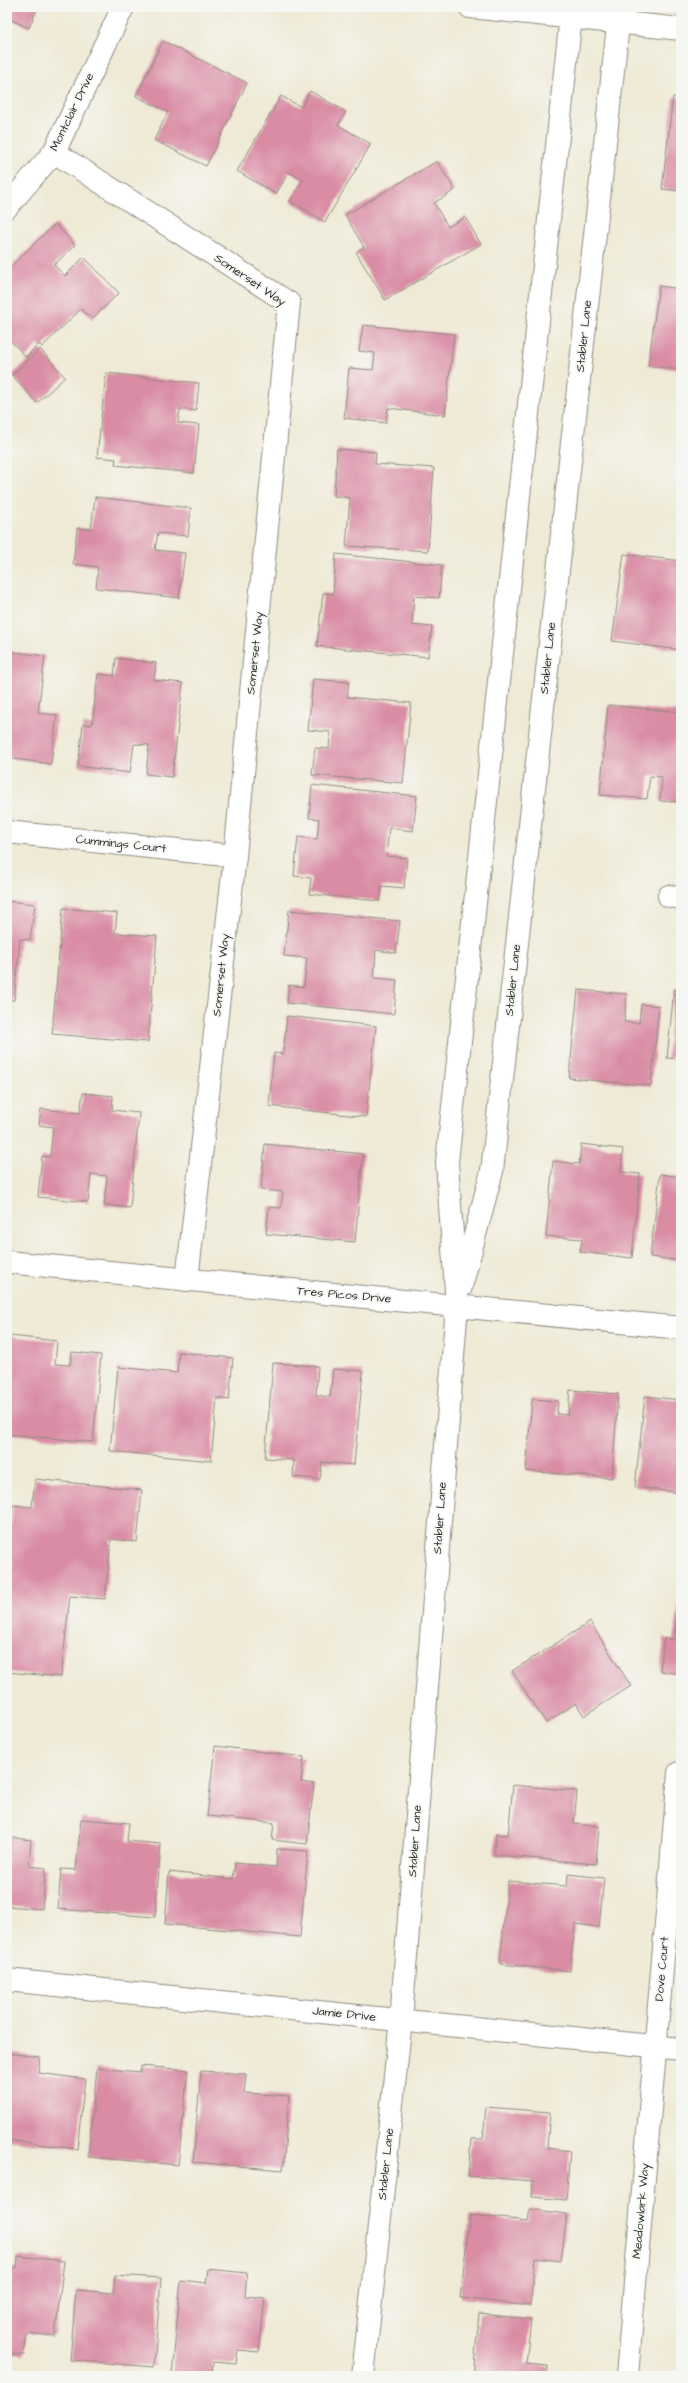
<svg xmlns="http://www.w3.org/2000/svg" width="688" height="2383" font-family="'Architects Daughter',sans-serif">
  <rect width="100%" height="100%" fill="#f6f6f2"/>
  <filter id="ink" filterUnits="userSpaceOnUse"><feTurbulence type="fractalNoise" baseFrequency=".025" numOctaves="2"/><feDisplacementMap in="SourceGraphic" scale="8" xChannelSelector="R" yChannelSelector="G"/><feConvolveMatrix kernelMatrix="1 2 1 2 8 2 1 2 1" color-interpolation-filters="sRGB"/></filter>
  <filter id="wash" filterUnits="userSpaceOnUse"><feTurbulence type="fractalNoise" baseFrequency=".012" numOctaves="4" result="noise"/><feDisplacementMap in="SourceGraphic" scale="16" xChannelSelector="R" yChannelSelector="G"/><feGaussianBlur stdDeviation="0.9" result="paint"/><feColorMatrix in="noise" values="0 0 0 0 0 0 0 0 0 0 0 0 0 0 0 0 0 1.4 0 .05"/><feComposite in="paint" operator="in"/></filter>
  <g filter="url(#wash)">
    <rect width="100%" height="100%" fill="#efead5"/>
    <g id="blocks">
      <g fill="#d98ca4">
        <path d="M7,7H38L29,28L7,18Z"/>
        <path d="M163,41L247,83L206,166L154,140L168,112L136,96Z"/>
        <path d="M310,91L346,112L338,125L371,144L325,222L290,201L303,180L289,172L276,194L237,171L281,96L301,107Z"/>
        <path d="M673,97L681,98V191L662,189Z"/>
        <path d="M437,161L455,190L434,203L448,227L465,217L481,244L385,300L356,252L364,247L345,215Z"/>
        <path d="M55,224L75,245L54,265L65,276L84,257L119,293L92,319L81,309L42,347L39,344L26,357L7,337V270Z"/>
        <path d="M659,286L681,289V370L648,366Z"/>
        <path d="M363,325L454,334L445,415L388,408L386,423L344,418L349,368L373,370L375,353L359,351Z"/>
        <path d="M40,349L65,377L37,403L12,375Z"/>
        <path d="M106,373L199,383L196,411L180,409L178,423L199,425L194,473L115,465L116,459L97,457Z"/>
        <path d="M337,449L376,452L375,464L434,468L428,551L346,546L350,498L334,496Z"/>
        <path d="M95,497L191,508L188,536L158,533L155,550L185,553L179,598L96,588L98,567L73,564L77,528L91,529Z"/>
        <path d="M336,554L442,565L439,598L414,596L412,625L432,627L428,657L317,646L323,593L333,594Z"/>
        <path d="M624,554L681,561V650L612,641Z"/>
        <path d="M7,651L45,656L38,713L57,715L51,764L7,758Z"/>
        <path d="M116,658L156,663L154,680L183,683L172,777L146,774L149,745L134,744L130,773L78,766L83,724L92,725L98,674L114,676Z"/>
        <path d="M313,679L349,682L347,697L411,703L403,783L312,775L315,748L329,749L330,732L308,730Z"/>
        <path d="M608,705L681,712V802L660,801L662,777L650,776L647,799L600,795Z"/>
        <path d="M312,785L417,796L413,831L389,828L386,856L407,858L404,888L382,886L380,901L309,894L311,878L294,876L298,837L317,839L319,819L309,818Z"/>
        <path d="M7,901L35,904L30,940L20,939L14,1000H7Z"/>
        <path d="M63,908L117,913L115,933L157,936L148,1042L52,1034Z"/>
        <path d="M289,910L400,921L396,953L376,950L374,978L397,980L394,1014L287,1003L289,985L304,987L307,958L284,956Z"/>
        <path d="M674,989H681V1059L667,1058Z"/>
        <path d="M578,990L627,994L624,1022L639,1023L641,1004L659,1006L651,1086L569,1078Z"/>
        <path d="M287,1016L376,1026L366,1117L269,1106L274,1053L283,1054Z"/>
        <path d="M83,1093L113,1096L112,1110L139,1113L130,1208L104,1205L107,1176L91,1174L88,1202L38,1197L42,1156L50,1157L53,1127L39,1125L41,1109L80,1113Z"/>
        <path d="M265,1144L363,1154L355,1242L266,1234L269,1207L281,1208L283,1192L261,1190Z"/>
        <path d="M581,1144L623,1149L621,1172L640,1174L632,1258L580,1252L582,1239L546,1236L553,1161L579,1164Z"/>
        <path d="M660,1174L681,1177V1261L650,1257Z"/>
        <path d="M10,1336L57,1341L55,1364L70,1365L72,1352L101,1355L93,1442L7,1434V1371Z"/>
        <path d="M179,1352L233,1358L229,1400L217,1398L211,1461L110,1451L118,1367L177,1373Z"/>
        <path d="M273,1363L318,1366L316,1395L330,1397L333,1369L363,1371L354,1465L322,1462L320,1479L293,1477L294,1460L265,1458Z"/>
        <path d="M570,1390L618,1394L612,1478L526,1471L532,1399L558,1401L557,1414L568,1415Z"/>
        <path d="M645,1396L681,1400V1493L635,1487Z"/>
        <path d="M35,1479L142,1490L137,1542L111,1539L105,1599L70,1596L61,1677L7,1672V1565L13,1505L32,1507Z"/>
        <path d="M680,1596H681V1674L660,1671L664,1638L674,1640Z"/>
        <path d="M590,1622L631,1686L584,1716L576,1703L546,1723L512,1671Z"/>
        <path d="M215,1746L304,1757L301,1782L314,1784L307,1844L272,1840L274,1823L207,1816Z"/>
        <path d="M513,1785L577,1791L574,1824L599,1826L596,1864L494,1855L496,1834L508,1835Z"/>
        <path d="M81,1819L129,1823L127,1841L161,1844L155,1917L58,1909L61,1869L76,1870Z"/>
        <path d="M7,1837L31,1840L29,1866L46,1868L42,1909L7,1906Z"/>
        <path d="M277,1849L308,1851L300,1937L165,1924L169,1872L233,1879L235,1863L276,1867Z"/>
        <path d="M568,1874L604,1878L599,1927L575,1924L570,1971L500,1964L508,1881L567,1886Z"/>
        <path d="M7,2053L40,2057L38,2073L85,2079L77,2149L7,2140Z"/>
        <path d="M141,2066L188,2070L178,2165L88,2157L97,2068L141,2072Z"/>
        <path d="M201,2071L246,2074L244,2093L289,2096L283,2170L193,2162Z"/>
        <path d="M486,2107L550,2112L547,2148L570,2151L566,2200L532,2197L533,2181L468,2176L471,2139H483Z"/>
        <path d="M530,2209L567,2214L561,2261L535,2258L530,2306L460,2298L470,2215L528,2221Z"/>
        <path d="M18,2256L64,2261L55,2336L27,2333L24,2355L7,2354V2267L17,2268Z"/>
        <path d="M208,2269L247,2273L245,2296L265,2298L259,2352L238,2350L236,2364L213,2362L212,2376L172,2374L181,2280L206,2283Z"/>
        <path d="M115,2275L161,2278L154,2367L70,2360L76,2290L113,2293Z"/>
        <path d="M479,2314L531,2319L526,2364L548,2366L547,2376H473Z"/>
      </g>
    </g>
  </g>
  <g filter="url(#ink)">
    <use href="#blocks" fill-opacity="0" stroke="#8d8a80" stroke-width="1"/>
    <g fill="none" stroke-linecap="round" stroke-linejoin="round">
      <defs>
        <g id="minor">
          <path d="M470,7L681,29"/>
          <path d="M54,152L289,303L235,856L187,1280"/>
          <path d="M7,207L54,152L123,7"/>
          <path d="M7,832L235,856"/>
          <path d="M669,896L681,898"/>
          <path d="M7,1262L681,1328"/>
          <path d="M461,1287L492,1171L620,7"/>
          <path d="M7,1980L681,2049"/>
          <path d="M363,2376L401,2020L457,1305L447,1162L572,7"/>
          <path d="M627,2376L679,1773"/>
        </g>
      </defs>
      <use href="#minor" stroke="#8d8a80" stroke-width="24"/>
      <use href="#minor" stroke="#fff" stroke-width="22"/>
    </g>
  </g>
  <g text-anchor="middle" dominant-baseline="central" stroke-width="3.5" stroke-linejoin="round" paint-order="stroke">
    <g font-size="12" fill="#2b2b2b" stroke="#f6f6f2">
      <text transform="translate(72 112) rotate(-64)">Montclair Drive</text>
      <text transform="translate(250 280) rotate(34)">Somerset Way</text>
      <text transform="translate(584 336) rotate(-84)">Stabler Lane</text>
      <text transform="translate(255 653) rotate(-84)">Somerset Way</text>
      <text transform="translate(548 658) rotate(-84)">Stabler Lane</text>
      <text transform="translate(121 844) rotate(6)">Cummings Court</text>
      <text transform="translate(221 975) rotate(-84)">Somerset Way</text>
      <text transform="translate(513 980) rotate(-84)">Stabler Lane</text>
      <text transform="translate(344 1295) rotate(5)">Tres Picos Drive</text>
      <text transform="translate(440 1518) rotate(-86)">Stabler Lane</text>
      <text transform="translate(415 1841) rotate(-86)">Stabler Lane</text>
      <text transform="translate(662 1969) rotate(-85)">Dove Court</text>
      <text transform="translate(344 2014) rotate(6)">Jamie Drive</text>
      <text transform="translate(386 2164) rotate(-84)">Stabler Lane</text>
      <text transform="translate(641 2211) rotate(-85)">Meadowlark Way</text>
    </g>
  </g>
  <rect width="688" height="2383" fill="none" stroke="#f6f6f2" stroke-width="24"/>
</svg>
